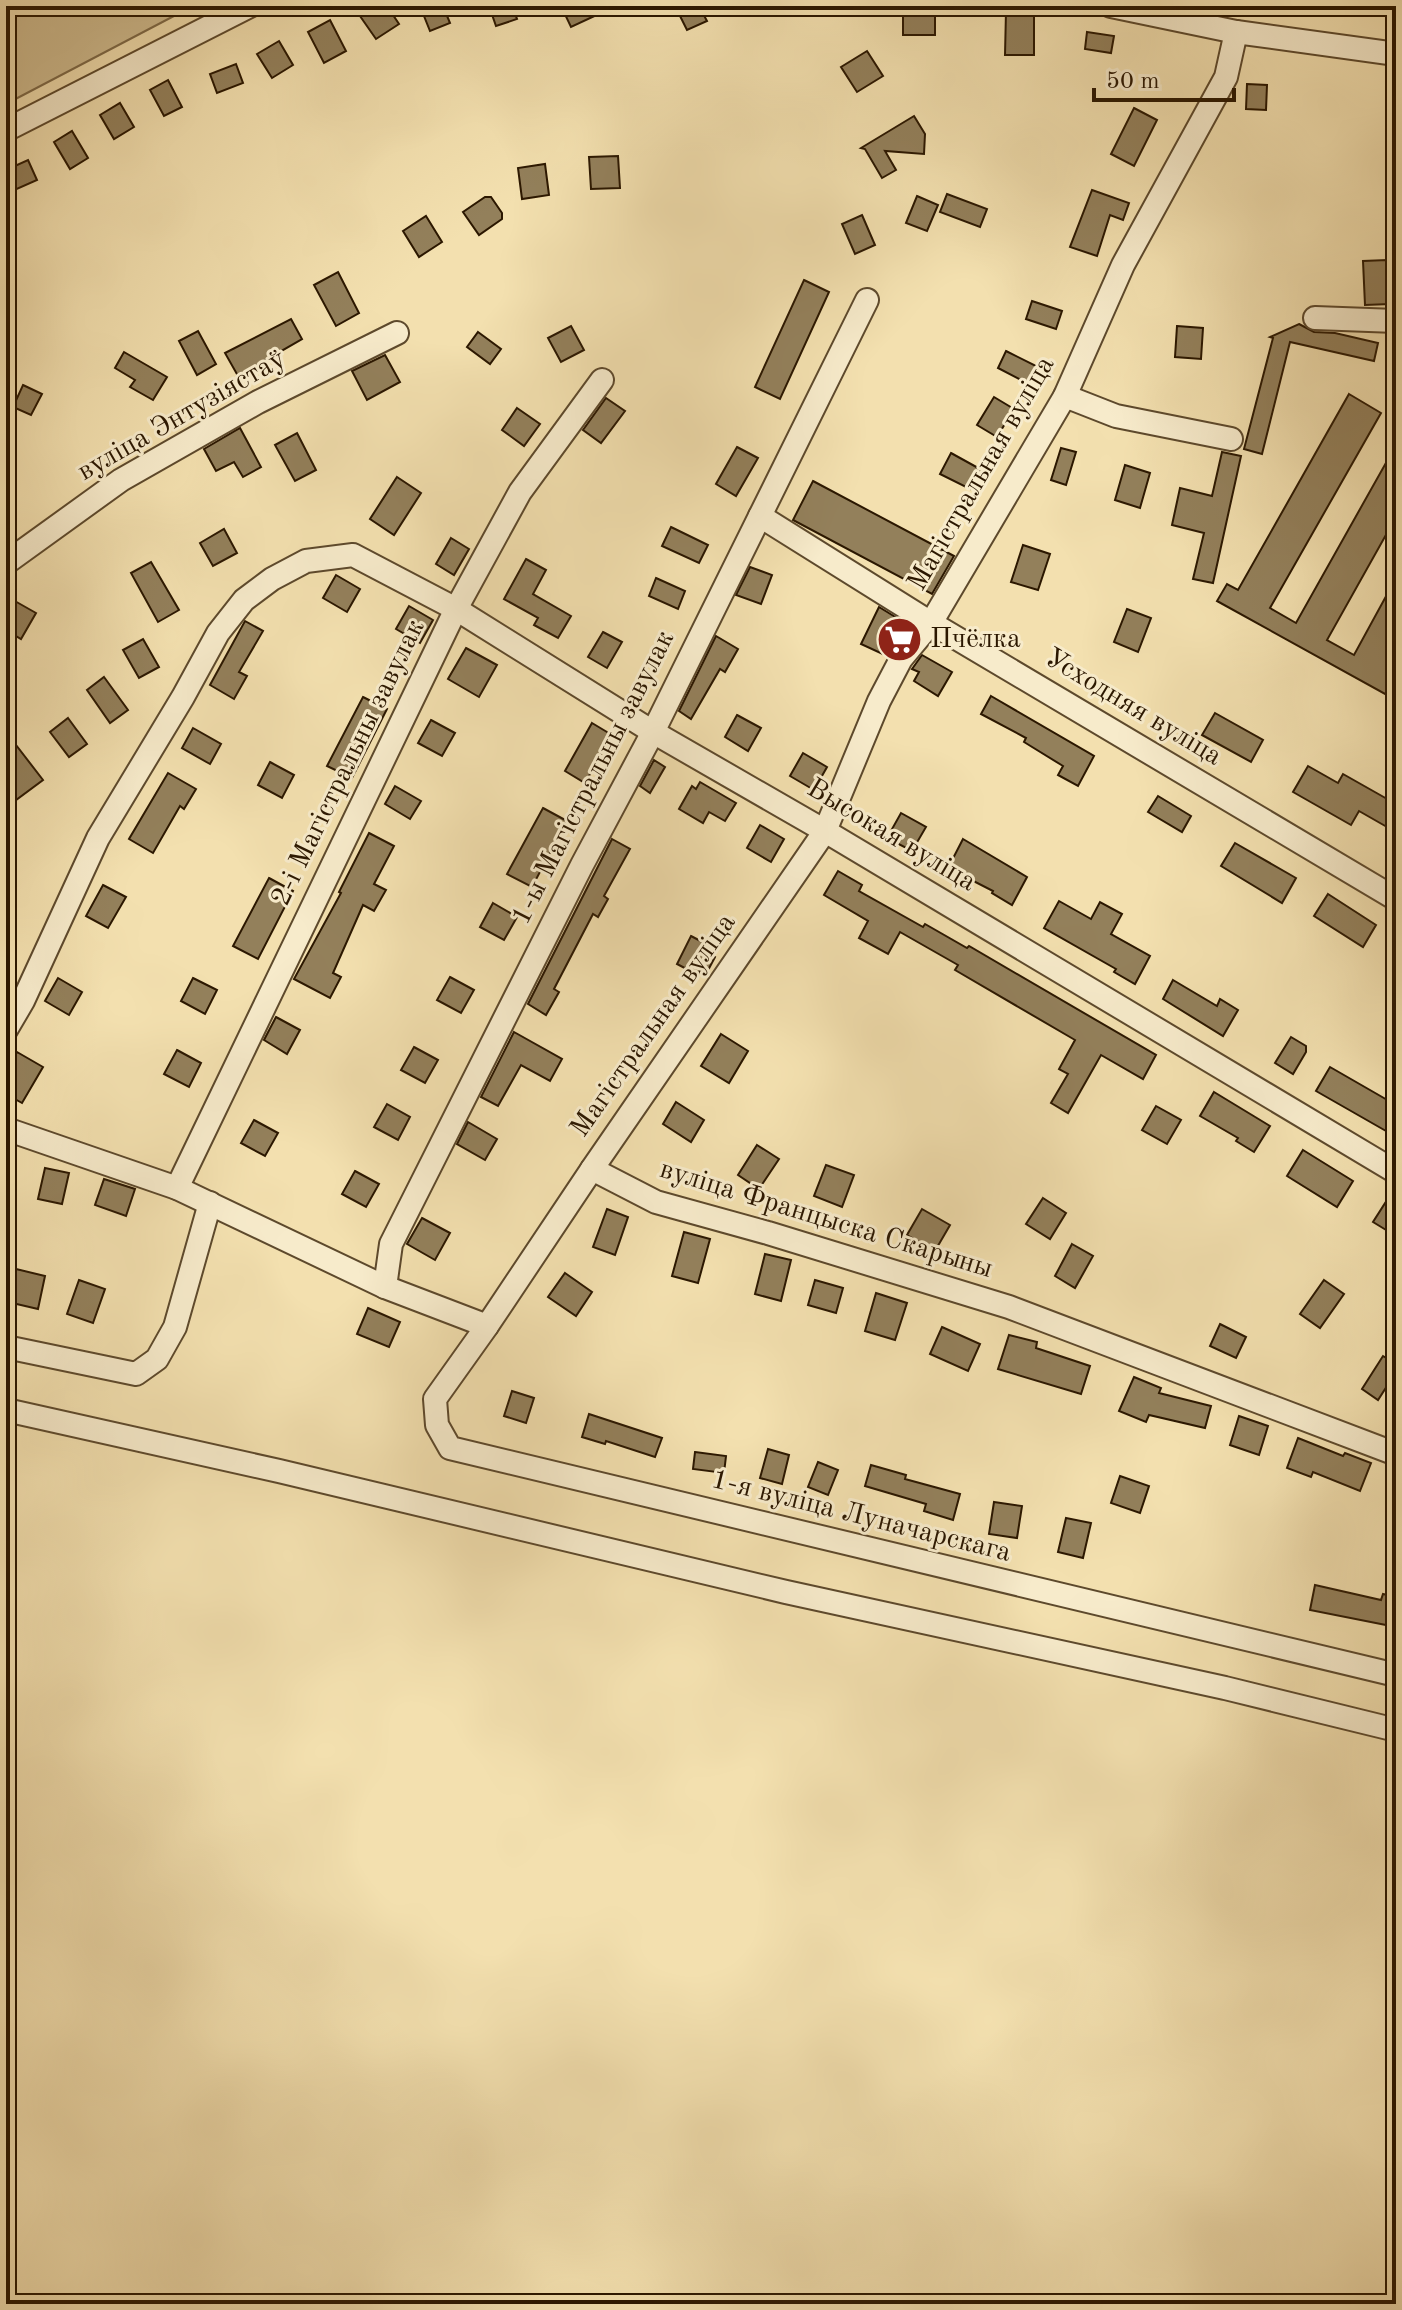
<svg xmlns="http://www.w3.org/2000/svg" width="1402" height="2310" font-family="'Old Standard TT',serif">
  <rect width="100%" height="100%" fill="#f3e0af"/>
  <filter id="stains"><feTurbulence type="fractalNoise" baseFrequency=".0025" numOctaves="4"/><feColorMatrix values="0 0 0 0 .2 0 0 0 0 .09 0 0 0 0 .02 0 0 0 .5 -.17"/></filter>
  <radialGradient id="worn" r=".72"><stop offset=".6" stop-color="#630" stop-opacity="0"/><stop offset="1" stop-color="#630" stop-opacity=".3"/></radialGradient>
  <path fill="#d1be91" stroke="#7e6a48" stroke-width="2" d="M6,6H193L6,104Z"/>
  <g fill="#93805b" stroke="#2b1700" stroke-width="2">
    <path d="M353,6H387L399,24L376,39Z"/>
    <path d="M420,6H443L450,23L430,31Z"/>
    <path d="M489,6H512L517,19L496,26Z"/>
    <path d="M561,6H616L571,27Z"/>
    <path d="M675,6H699L707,21L687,30Z"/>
    <rect x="903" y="6" width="32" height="29"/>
    <path d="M1006,11H1034V55H1005Z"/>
    <path d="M330,20L346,51L324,63L308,32Z"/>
    <path d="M1087,32L1114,36L1111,53L1085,49Z"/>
    <path d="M279,41L293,65L272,78L257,54Z"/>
    <path d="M867,51L883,76L857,92L841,67Z"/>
    <path d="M236,64L243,83L217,93L210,74Z"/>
    <path d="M168,80L182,107L164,116L150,90Z"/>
    <path d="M1247,84L1267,85L1266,110L1246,109Z"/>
    <path d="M120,103L134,127L114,139L100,115Z"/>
    <path d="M1134,108L1157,120L1134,166L1111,154Z"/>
    <path d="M914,116L925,134L924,154L885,151L896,170L882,178L865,149L861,148Z"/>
    <path d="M72,131L88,158L70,169L54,142Z"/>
    <path d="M618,156L620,188L591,189L589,157Z"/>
    <path d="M28,160L37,180L10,192L6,182V170Z"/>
    <path d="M545,164L549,195L522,199L518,168Z"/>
    <path d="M1092,190L1129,203L1123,220L1110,215L1097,256L1070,247Z"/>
    <path d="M947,194L987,209L980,227L940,212Z"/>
    <path d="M917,196L938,205L927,231L906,223Z"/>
    <path d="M485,197H491L502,213V219L479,235L463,212Z"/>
    <path d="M862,215L875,245L855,254L842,224Z"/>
    <path d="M426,216L442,242L419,257L403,231Z"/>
    <path d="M1387,260L1390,304L1365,305L1363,261Z"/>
    <path d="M338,272L359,313L336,326L314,285Z"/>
    <path d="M804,280L829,292L780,399L755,387Z"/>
    <path d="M1032,301L1062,311L1056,329L1026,319Z"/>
    <path d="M291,319L302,339L238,376L225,353Z"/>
    <path d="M1299,324L1314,332L1335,333L1378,343L1374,361L1290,342L1262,454L1244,449L1273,338L1270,337Z"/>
    <path d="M571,326L584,350L561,362L548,338Z"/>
    <path d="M1177,326L1203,328L1201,359L1175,357Z"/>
    <path d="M198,331L216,364L197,375L179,341Z"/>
    <path d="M478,332L501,349L490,364L467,347Z"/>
    <path d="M1006,351L1040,368L1034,382L1028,380L1027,383L998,368Z"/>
    <path d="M124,352L167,377L153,400L130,387L135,380L115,368Z"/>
    <path d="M385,355L400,382L367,400L352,371Z"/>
    <path d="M23,385L42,394L31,415L13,407Z"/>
    <path d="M1349,394L1381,413L1270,608L1296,623L1396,445V517L1327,640L1354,655L1396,578V700L1217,601L1227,584L1238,590Z"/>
    <path d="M994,397L1014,409L997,437L977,425Z"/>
    <path d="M606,398L625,411L601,443L583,430Z"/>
    <path d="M517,408L540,424L524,446L502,430Z"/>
    <path d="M240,428L261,467L243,477L234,462L216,471L204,449Z"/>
    <path d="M297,433L316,470L295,481L275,445Z"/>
    <path d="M737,447L758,458L736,496L716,484Z"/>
    <path d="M1061,448L1076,452L1066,485L1051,480Z"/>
    <path d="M1222,452L1241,456L1213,583L1193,579L1204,533L1172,525L1180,488L1212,496Z"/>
    <path d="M951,453L980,469L970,489L940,474Z"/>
    <path d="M1125,465L1150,473L1140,508L1115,500Z"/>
    <path d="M397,477L421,493L394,535L370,519Z"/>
    <path d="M813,481L954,556L932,594L793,520Z"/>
    <path d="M671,527L708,545L699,563L662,546Z"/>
    <path d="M224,529L237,553L213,566L200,543Z"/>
    <path d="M451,538L469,549L454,575L436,564Z"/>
    <path d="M1023,545L1050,554L1038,590L1011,582Z"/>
    <path d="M526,559L546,570L533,594L571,616L558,638L534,625L538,618L504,599Z"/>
    <path d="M151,562L179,610L158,622L131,573Z"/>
    <path d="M750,567L772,575L761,604L736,595Z"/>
    <path d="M336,575L360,589L347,612L323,598Z"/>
    <path d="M656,578L685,591L678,609L649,596Z"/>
    <path d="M6,596L36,613L21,639L6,630Z"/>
    <path d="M409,606L433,620L420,643L396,629Z"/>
    <path d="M879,607L910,626L887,656L861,644Z"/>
    <path d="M1127,609L1151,618L1138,652L1114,642Z"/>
    <path d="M245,621L263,631L239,672L247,676L234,699L210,685Z"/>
    <path d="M603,632L622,642L607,668L588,657Z"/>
    <path d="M716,636L738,649L725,672L720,669L691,719L679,711Z"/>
    <path d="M143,639L159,667L139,678L123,650Z"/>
    <path d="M466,648L497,665L479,697L448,679Z"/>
    <path d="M922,655L952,672L938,696L914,681L919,672L912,669Z"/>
    <path d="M104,677L128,710L110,723L87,690Z"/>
    <path d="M991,696L1094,756L1078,786L1058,775L1063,766L1024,742L1026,738L981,714Z"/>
    <path d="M363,697L387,709L352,778L327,766Z"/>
    <path d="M1215,713L1263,740L1251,762L1202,735Z"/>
    <path d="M737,715L761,728L748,751L725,737Z"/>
    <path d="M68,718L87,744L69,757L50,732Z"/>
    <path d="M431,720L455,733L442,756L418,743Z"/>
    <path d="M592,723L612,735L585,783L565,771Z"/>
    <path d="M193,728L221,744L210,764L182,748Z"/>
    <path d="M6,732L43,780L16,800L6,787Z"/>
    <path d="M803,753L827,767L814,790L790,776Z"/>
    <path d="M654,760L665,767L650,793L640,786Z"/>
    <path d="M270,762L294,775L282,798L258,785Z"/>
    <path d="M1308,766L1338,783L1343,774L1396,804V812L1387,827L1359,811L1351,825L1293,792Z"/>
    <path d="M168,773L196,789L184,809L180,806L153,853L129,839Z"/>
    <path d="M700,782L736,803L725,821L709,812L703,823L679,809L692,786L696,789Z"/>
    <path d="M395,786L421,801L410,819L385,804Z"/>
    <path d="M1158,796L1191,816L1182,832L1148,812Z"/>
    <path d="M543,808L567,821L532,887L507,874Z"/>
    <path d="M901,813L926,827L912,851L887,838Z"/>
    <path d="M760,825L784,839L771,862L747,848Z"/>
    <path d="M369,833L394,846L374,884L386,890L374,911L363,905L333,973L341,977L330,998L294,979L341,893L339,892Z"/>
    <path d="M612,839L630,849L604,896L608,899L598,917L593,914L554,989L559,992L546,1015L528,1004Z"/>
    <path d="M963,839L1027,877L1012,905L992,893L993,891L948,868Z"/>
    <path d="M1235,843L1296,878L1282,903L1221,866Z"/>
    <path d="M838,871L862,885L859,891L923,927L925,924L967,948L969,946L1156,1055L1143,1079L1101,1055L1068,1113L1051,1103L1068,1074L1059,1069L1075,1040L955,970L958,965L900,932L888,954L859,938L868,921L824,895Z"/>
    <path d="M269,878L293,891L258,959L233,946Z"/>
    <path d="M103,885L126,897L108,928L86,916Z"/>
    <path d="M1328,894L1376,925L1363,947L1314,916Z"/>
    <path d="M1059,901L1091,919L1100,902L1122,914L1111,934L1150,956L1135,984L1114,972L1116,969L1044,928Z"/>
    <path d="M493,903L517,917L504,940L480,927Z"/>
    <path d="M691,936L710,946L707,952L715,957L706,974L700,970L698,975L677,964Z"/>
    <path d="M450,977L474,990L461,1013L437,1000Z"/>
    <path d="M58,978L82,992L69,1015L45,1001Z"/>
    <path d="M193,978L217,990L205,1014L181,1001Z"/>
    <path d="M1173,980L1217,1006L1220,999L1238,1010L1223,1036L1163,999Z"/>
    <path d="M276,1017L300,1030L287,1054L264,1040Z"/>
    <path d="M514,1032L562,1059L550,1081L521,1065L498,1106L481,1097Z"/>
    <path d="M721,1034L748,1051L729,1083L701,1066Z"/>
    <path d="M1291,1037L1306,1046V1052L1293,1074L1275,1063Z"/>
    <path d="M414,1047L438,1060L425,1083L401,1070Z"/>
    <path d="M177,1050L201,1063L189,1087L164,1074Z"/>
    <path d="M17,1052L43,1067L22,1103L6,1094V1072Z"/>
    <path d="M1330,1067L1396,1105V1114L1386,1131L1316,1091Z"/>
    <path d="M1214,1092L1270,1126L1254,1152L1236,1141L1238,1138L1200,1116Z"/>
    <path d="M676,1102L704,1120L691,1142L663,1124Z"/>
    <path d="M387,1104L410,1117L398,1140L374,1127Z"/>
    <path d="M1156,1106L1181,1120L1167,1144L1142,1130Z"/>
    <path d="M254,1120L278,1133L265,1156L241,1143Z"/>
    <path d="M468,1122L497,1139L485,1160L457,1144Z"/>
    <path d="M757,1145L779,1159L759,1189L738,1175Z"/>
    <path d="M1303,1150L1353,1181L1337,1207L1287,1176Z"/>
    <path d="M826,1165L854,1175L842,1207L814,1196Z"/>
    <path d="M45,1168L69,1173L62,1204L38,1199Z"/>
    <path d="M355,1171L379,1184L366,1207L342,1194Z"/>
    <path d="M104,1179L135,1189L126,1216L95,1205Z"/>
    <path d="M1396,1186V1225L1391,1233L1373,1222Z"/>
    <path d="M1043,1198L1066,1213L1050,1239L1026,1224Z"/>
    <path d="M607,1209L628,1217L615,1255L593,1247Z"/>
    <path d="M922,1209L950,1225L935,1251L907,1235Z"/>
    <path d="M422,1218L450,1233L435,1260L407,1244Z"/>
    <path d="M684,1232L710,1239L698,1283L672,1276Z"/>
    <path d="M1072,1244L1093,1256L1075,1288L1055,1276Z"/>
    <path d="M765,1254L791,1260L781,1301L755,1294Z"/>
    <path d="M16,1269L45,1276L38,1309L8,1302Z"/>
    <path d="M565,1273L592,1292L576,1316L548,1297Z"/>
    <path d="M79,1280L105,1289L93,1323L67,1314Z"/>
    <path d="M815,1280L843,1288L836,1313L808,1305Z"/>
    <path d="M1324,1280L1344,1294L1320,1328L1300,1314Z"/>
    <path d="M876,1293L907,1303L895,1340L865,1331Z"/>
    <path d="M368,1308L400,1322L389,1347L357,1334Z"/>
    <path d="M1220,1324L1246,1337L1236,1358L1210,1346Z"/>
    <path d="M942,1327L980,1344L968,1371L930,1354Z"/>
    <path d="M1009,1335L1037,1342L1036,1348L1090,1366L1081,1394L998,1369Z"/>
    <path d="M1383,1356L1396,1364V1372L1378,1400L1362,1389Z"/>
    <path d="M1134,1377L1161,1388L1159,1393L1211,1406L1205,1428L1149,1415L1146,1422L1119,1411Z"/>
    <path d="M512,1391L534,1398L526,1423L504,1416Z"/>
    <path d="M589,1414L662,1438L655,1457L606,1441L605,1444L582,1437Z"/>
    <path d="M1239,1416L1268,1426L1259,1455L1230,1445Z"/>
    <path d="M1298,1438L1343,1456L1345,1453L1371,1463L1360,1491L1313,1472L1311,1477L1287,1468Z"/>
    <path d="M768,1449L789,1455L782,1484L760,1478Z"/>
    <path d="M695,1452L726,1456L724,1473L693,1469Z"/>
    <path d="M818,1462L838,1470L828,1495L808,1487Z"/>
    <path d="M871,1465L906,1475L905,1479L960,1494L953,1520L924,1511L926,1504L865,1486Z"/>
    <path d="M1120,1476L1149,1486L1140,1513L1111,1503Z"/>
    <path d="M994,1502L1022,1506L1017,1538L989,1534Z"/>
    <path d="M1066,1518L1091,1523L1083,1558L1058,1552Z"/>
    <path d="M1315,1585L1381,1600L1383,1594L1396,1597V1627L1310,1610Z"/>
  </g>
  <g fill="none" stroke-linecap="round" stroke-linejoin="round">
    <defs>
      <g id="minor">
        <path d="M1111,6L1236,32L1396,54"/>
        <path d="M6,130L250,6"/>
        <path d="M1315,318L1396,321"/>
        <path d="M1065,396L1116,416L1231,439"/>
        <path d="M760,516L931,623L1396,899"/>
        <path d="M6,563L121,480L258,402L397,333"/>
        <path d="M6,1030L23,1001L98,838L183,697L218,633L244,600L272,579L306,561L353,555L456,609L653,732L825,831L1396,1172"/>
        <path d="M6,1129L177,1188L385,1287L487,1326L592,1169L656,1202L768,1233L1009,1307L1396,1454"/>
        <path d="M592,1169L825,831L879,701L901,659L931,623L1065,396L1123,265L1226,77L1236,32"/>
        <path d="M177,1188L456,609L520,492L602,380"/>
        <path d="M385,1287L391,1244L582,865L653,732L867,300"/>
        <path d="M487,1326L435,1399L437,1425L450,1448L1396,1675"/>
        <path d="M6,1347L136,1374L157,1359L175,1327L210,1203"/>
        <path d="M6,1410L279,1471L786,1592L1225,1688L1396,1730"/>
      </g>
    </defs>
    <use href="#minor" stroke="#5d492c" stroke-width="26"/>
    <use href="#minor" stroke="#f7ebcb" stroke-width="22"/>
  </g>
  <defs>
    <symbol id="supermarket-disc" viewBox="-11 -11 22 22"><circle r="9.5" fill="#8f2418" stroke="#f7ebcb"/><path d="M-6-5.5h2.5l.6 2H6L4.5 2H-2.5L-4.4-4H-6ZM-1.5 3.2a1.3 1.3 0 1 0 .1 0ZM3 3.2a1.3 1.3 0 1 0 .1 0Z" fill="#fff"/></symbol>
  </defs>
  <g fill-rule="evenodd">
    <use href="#supermarket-disc" x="874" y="614" width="51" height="51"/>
  </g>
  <g text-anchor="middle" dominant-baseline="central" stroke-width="6" stroke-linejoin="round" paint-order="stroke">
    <g font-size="28" fill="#2b1700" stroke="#f7ebcb">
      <text transform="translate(182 416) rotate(-30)">вуліца Энтузіястаў</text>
      <text transform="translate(982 474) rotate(-60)">Магістральная вуліца</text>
      <text transform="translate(1133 708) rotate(31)">Усходняя вуліца</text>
      <text transform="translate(349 763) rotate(-64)">2-і Магістральны завулак</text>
      <text transform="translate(594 778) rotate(-63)">1-ы Магістральны завулак</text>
      <text transform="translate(891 836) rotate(31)">Высокая вуліца</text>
      <text transform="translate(654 1026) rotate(-55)">Магістральная вуліца</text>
      <text transform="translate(826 1220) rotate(17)">вуліца Францыска Скарыны</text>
      <text transform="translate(861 1517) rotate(14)">1-я вуліца Луначарскага</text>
    </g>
    <g font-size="28" fill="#2b1700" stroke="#f7ebcb" text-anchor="start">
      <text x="930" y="640">Пчёлка</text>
    </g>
  </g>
  <rect width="1402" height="2310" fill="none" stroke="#f3e0af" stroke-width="32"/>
  <rect x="8" y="8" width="1386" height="2294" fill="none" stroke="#2b1700" stroke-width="4"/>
  <rect x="16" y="16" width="1370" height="2278" fill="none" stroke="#2b1700" stroke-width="2"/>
  <path d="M1094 88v12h140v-12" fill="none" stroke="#2b1700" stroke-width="4"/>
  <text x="1106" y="88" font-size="24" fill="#2b1700" stroke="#f7ebcb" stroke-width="6" paint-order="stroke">50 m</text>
  <rect width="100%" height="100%" filter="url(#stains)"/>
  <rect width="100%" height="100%" fill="url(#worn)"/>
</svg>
